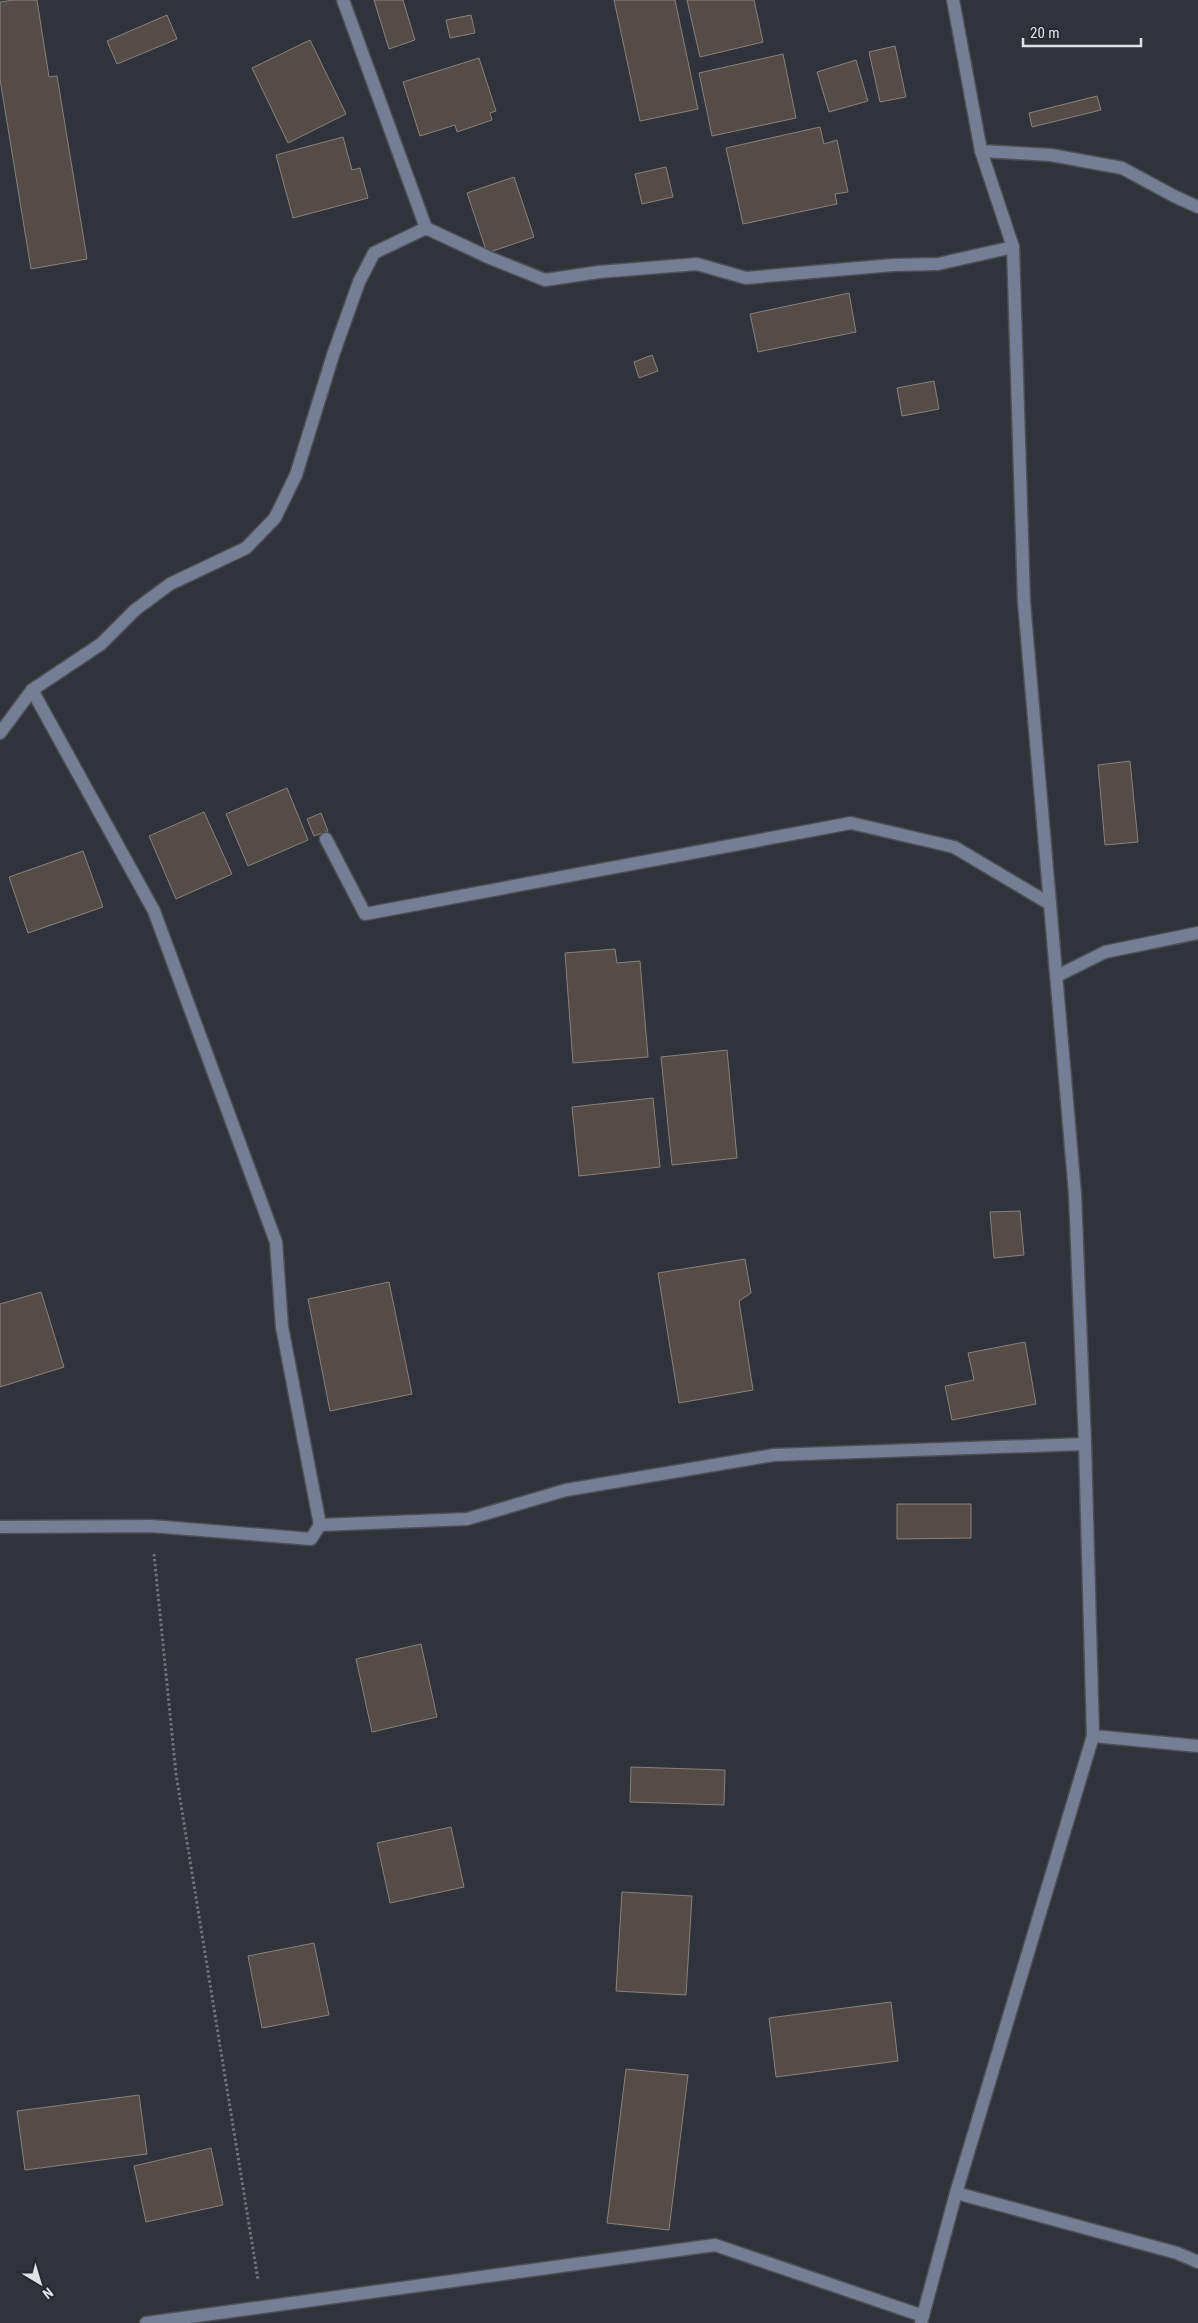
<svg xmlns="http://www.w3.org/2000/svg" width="1198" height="2323" font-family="'Roboto Condensed',sans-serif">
  <rect width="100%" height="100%" fill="#30343a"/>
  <g fill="#544c48" stroke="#8a817c">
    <path d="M14,0H37L49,77L57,76L87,259L31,269L0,79V2Z"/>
    <path d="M374,0H403L415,40L389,49Z"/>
    <path d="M614,0H675L698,109L640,121Z"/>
    <path d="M687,0H754L763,42L700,57Z"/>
    <path d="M167,15L177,39L117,64L107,41Z"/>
    <path d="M471,15L475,33L450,38L446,20Z"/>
    <path d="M310,40L346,114L288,143L252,68Z"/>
    <path d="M895,46L906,97L880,102L869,52Z"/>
    <path d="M783,54L796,118L712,136L699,73Z"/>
    <path d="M479,58L496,111L490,113L492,120L457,132L455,125L420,136L403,82Z"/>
    <path d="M856,60L868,101L829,112L817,72Z"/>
    <path d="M1097,96L1101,110L1032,127L1029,113Z"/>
    <path d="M820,127L824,144L837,140L848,192L835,194L837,204L743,224L726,148Z"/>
    <path d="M343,137L352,170L360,168L368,198L293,218L276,155Z"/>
    <path d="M666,167L673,197L642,204L635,174Z"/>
    <path d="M514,177L534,237L487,253L467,193Z"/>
    <path d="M849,293L856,332L758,352L750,314Z"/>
    <path d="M652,355L658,371L639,378L634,362Z"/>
    <path d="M934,381L939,409L902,416L897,388Z"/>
    <path d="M1130,761L1138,842L1105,845L1098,765Z"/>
    <path d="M287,788L308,840L248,866L226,814Z"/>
    <path d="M204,812L232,874L176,899L149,836Z"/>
    <path d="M321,813L328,831L314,836L307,819Z"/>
    <path d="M83,851L103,907L28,933L9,877Z"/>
    <path d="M615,949L617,963L640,961L648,1057L573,1063L565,953Z"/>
    <path d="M727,1050L737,1158L672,1165L661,1057Z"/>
    <path d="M653,1098L660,1167L579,1176L572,1107Z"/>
    <path d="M1020,1211L1024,1255L994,1258L990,1212Z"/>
    <path d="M745,1259L751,1293L739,1301L753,1390L679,1403L658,1273Z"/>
    <path d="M389,1282L412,1394L330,1411L308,1299Z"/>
    <path d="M41,1292L64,1367L0,1387V1304Z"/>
    <path d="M1025,1342L1036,1404L952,1420L945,1386L974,1380L968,1353Z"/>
    <path d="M897,1504H971V1538L897,1539Z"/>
    <path d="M421,1644L437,1717L372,1732L356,1659Z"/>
    <path d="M631,1767L725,1770L724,1805L630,1802Z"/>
    <path d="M451,1827L464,1887L390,1903L377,1843Z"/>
    <path d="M622,1892L692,1896L686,1995L616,1991Z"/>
    <path d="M314,1943L329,2015L262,2028L248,1956Z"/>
    <path d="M891,2002L898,2061L776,2077L769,2018Z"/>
    <path d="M626,2069L688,2075L669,2230L607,2223Z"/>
    <path d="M139,2095L147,2154L25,2170L17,2111Z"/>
    <path d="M211,2148L223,2205L146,2222L134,2166Z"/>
  </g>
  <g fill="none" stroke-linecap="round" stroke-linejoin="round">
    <defs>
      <g id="minor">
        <path d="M343,0L426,228"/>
        <path d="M981,151L1051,155L1122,168L1174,196L1198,207"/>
        <path d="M32,690L154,911L276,1242L282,1327L320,1525"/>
        <path d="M0,733L32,690L101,644L135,610L170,584L246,548L275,518L296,475L333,355L359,282L374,253L426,228L490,258L545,280L599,272L697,264L746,278L893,265L938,264L1013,247"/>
        <path d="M326,839L365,914L851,823L954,847L1050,904"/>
        <path d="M1057,976L1105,952L1198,933"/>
        <path d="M0,1527L151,1526L311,1539L320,1525L467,1519L566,1490L774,1455L1085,1444"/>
        <path d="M1093,1736L1198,1746"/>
        <path d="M956,2193L1177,2253L1198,2262"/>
        <path d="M146,2323L715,2245L923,2316"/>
        <path d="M921,2323L956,2193L1093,1736L1085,1444L1075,1194L1024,602L1013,247L981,151L953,0"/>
      </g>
    </defs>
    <use href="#minor" stroke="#4c5056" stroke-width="15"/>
    <path stroke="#707479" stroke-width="3" stroke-dasharray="2.5 2.5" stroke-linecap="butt" d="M154,1554L176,1774L258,2280"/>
    <use href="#minor" stroke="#747e94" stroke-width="12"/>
  </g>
  <g transform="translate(40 2283) rotate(142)" stroke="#262a30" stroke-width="4" paint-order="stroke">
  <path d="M0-4L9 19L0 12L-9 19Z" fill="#e0e2e6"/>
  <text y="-8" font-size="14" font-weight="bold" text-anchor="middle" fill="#e0e2e6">N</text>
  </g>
  <path d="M1023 38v8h118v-8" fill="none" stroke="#e0e2e6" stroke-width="2.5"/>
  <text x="1030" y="38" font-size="15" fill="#e0e2e6" stroke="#262a30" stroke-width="4" paint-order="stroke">20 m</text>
</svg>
